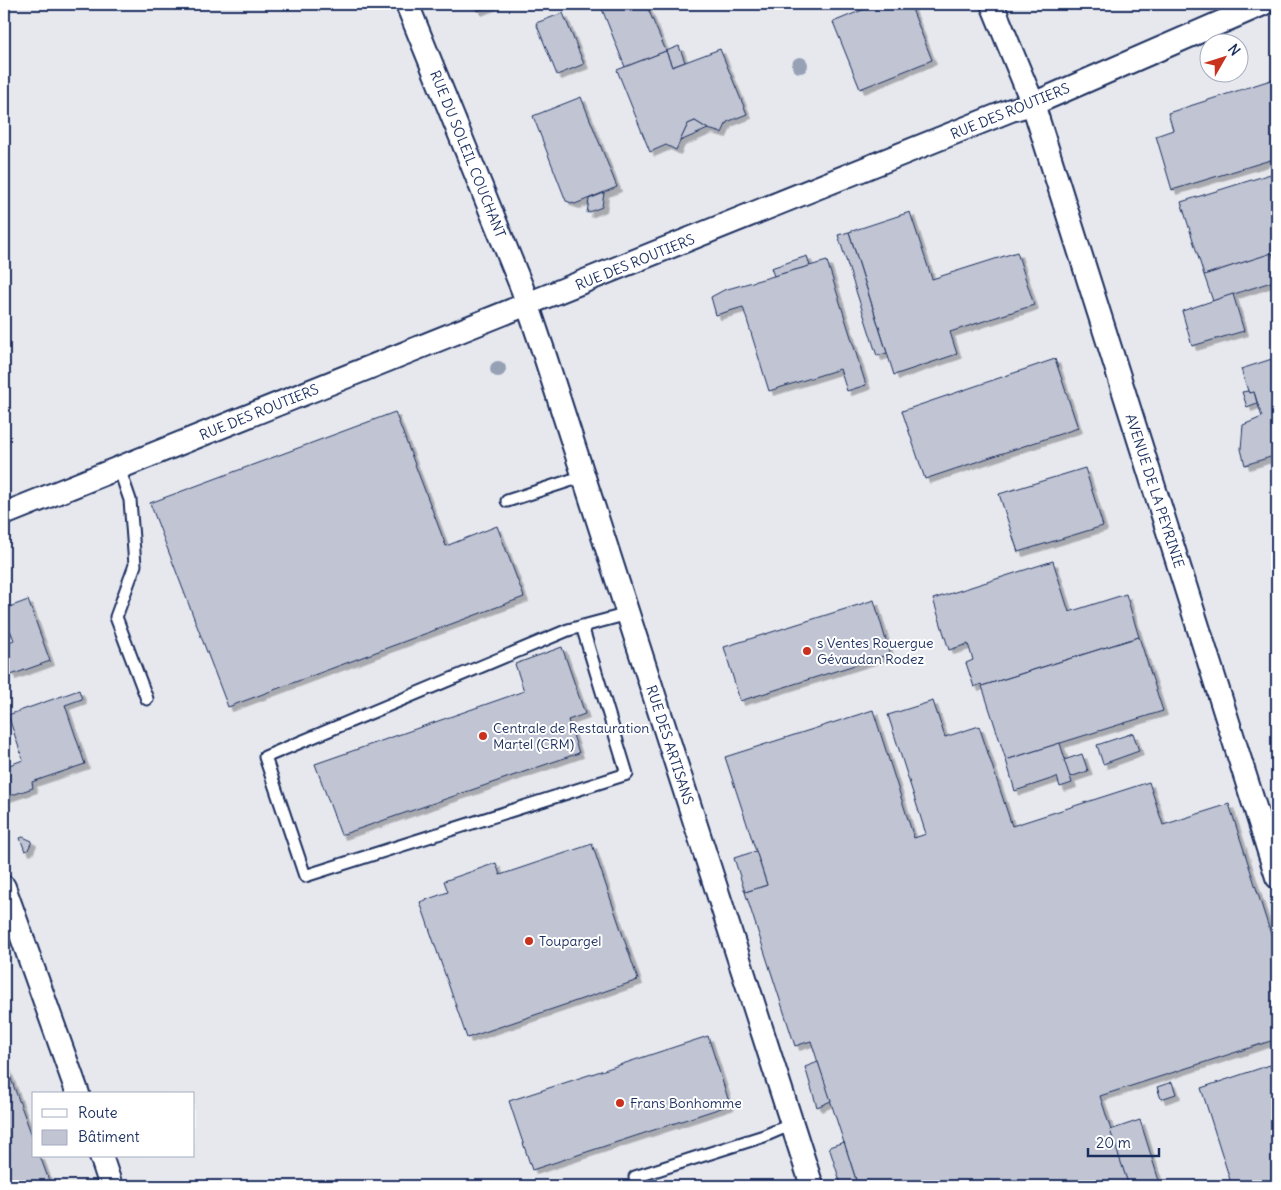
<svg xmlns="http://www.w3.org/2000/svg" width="1281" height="1190" font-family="Delius,sans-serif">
  <defs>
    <filter id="shadow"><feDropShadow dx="4.5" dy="4.5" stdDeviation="0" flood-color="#0004"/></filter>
  </defs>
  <rect width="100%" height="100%" fill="#f6f7f9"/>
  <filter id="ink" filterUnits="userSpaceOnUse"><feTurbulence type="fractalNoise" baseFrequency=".02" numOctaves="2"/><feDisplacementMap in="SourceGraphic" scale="10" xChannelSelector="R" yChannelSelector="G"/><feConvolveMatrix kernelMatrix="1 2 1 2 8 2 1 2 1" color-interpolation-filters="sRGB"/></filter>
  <g filter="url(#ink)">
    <path fill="#e6e8ee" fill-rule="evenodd" d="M4,4H1277V1186H4ZM1208,42H1238V72H1208ZM34,1094H194V1156H34Z"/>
    <g fill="#c0c4d3" stroke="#1b2f5e" filter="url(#shadow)">
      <path d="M474,4H495L477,11Z"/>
      <path d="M600,4H646L666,51L625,67Z"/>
      <path d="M877,4H910L932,60L860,89L833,22Z"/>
      <path d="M563,13L584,64L557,75L536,23Z"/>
      <path d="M679,46L685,62L672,67L666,51Z"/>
      <path d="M720,49L747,114L727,122L722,133L708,129L695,121L688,124L676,150L666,145L650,152L617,70L666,51L672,67Z"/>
      <path d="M1277,78V158L1172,190L1156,136L1173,130L1168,113Z"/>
      <path d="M581,97L617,187L575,204L566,201L533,116Z"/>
      <path d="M695,121L708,129L680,141L688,124Z"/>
      <path d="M1277,172V252L1204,275L1181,202Z"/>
      <path d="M604,193L602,207L587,213L589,199Z"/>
      <path d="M910,212L932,279L1017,252L1034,305L950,332L957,354L894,375L849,232Z"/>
      <path d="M849,232L887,353L877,356L838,235Z"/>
      <path d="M1272,253L1277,269V280L1213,301L1204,275Z"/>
      <path d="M807,256L810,266L774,276L771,268Z"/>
      <path d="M827,261L866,385L847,391L840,369L769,391L743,307L716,315L711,297L724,290Z"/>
      <path d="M1233,294L1244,331L1192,346L1182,311Z"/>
      <path d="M1275,358L1277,364V455L1245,465L1241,449L1243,425L1262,417L1254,392L1249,393L1248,391L1241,369Z"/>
      <path d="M1055,359L1078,428L925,479L902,411Z"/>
      <path d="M1248,391L1249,393L1254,392L1257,403L1247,407L1242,392Z"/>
      <path d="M395,412L446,546L497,526L524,597L228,707L150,503Z"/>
      <path d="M1085,468L1103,526L1018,552L999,494Z"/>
      <path d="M1053,561L1069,612L1126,594L1139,637L982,686L981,684L974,687L966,663L973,660L968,644L949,650L933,599Z"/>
      <path d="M28,600L50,661L11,675L4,654V644L14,640L10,630L6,632L4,624V609Z"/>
      <path d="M874,600L890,654L740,701L724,647Z"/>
      <path d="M1139,637L1163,711L1006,760L982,686Z"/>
      <path d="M562,647L585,714L568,720L579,753L341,835L315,764L524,691L515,664Z"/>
      <path d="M79,690L82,699L65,705L85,764L32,782L33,788L6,797L4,790V767L23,760L8,715Z"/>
      <path d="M933,701L945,737L979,726L1012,826L1149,782L1163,825L1229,804L1277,953V1039L1100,1096L1129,1186H858L811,1041L795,1046L745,892L767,885L725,757L873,710L914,838L926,834L888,715Z"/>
      <path d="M1133,733L1139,751L1103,764L1097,745Z"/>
      <path d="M1060,743L1072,783L1060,787L1057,777L1015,791L1006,760Z"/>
      <path d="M1082,754L1088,771L1070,777L1064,760Z"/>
      <path d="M23,837L32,841L28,850L25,851L20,838Z"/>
      <path d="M592,844L638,980L467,1038L420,902L448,892L444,881L496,863L500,875Z"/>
      <path d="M756,851L767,885L745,892L734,858Z"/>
      <path d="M708,1036L730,1105L532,1170L509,1101Z"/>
      <path d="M4,1060L34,1141V1156H40L51,1186H4Z"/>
      <path d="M818,1062L831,1101L817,1107L805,1067Z"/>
      <path d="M1270,1065L1277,1087V1186H1232L1201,1088Z"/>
      <path d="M1172,1082L1176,1094L1161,1099L1157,1087Z"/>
      <path d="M1140,1120L1160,1184L1155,1186H1129L1110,1130Z"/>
      <path d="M844,1142L856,1180L841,1184L829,1147Z"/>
    </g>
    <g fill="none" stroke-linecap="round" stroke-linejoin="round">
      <defs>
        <g id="lane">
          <path d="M119,468L130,500L135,565L116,617L147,699"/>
          <path d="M507,501L584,476"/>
          <path d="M582,626L627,774L305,876L265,757L568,630L628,614"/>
          <path d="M635,1177L764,1136L792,1124"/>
        </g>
        <g id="street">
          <path d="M407,4L522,288L544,353L812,1186"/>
          <path d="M992,4L1033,104L1277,877"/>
          <path d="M4,514L1011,110L1033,104L1263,4"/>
          <path d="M4,887L78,1094"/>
          <path d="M101,1156L111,1186"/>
        </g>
      </defs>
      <use href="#lane" stroke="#1b2f5e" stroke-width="15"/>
      <use href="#street" stroke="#1b2f5e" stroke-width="26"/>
      <use href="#lane" stroke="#fff" stroke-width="11"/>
      <use href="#street" stroke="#fff" stroke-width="22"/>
    </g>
    <g fill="#97a1b6">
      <circle cx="800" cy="65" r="8"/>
      <circle cx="498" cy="369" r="8"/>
    </g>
  </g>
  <g fill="#c8321e" stroke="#fff" stroke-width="2">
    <circle cx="807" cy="651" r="5"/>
    <circle cx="483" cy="736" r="5"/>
    <circle cx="529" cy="941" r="5"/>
    <circle cx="620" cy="1103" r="5"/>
  </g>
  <g text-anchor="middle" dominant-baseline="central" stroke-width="4" stroke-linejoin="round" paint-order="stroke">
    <g font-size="14" fill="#1b2f5e" stroke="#fff">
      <text transform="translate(1010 111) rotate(-22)">RUE DES ROUTIERS</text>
      <text transform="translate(468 154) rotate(68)">RUE DU SOLEIL COUCHANT</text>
      <text transform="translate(635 262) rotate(-22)">RUE DES ROUTIERS</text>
      <text transform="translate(259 412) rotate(-22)">RUE DES ROUTIERS</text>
      <text transform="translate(1155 491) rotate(72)">AVENUE DE LA PEYRINIE</text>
      <text transform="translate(670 745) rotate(72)">RUE DES ARTISANS</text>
    </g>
    <g font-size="14" fill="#1b2f5e" stroke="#fff" text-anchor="start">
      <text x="817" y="643">s Ventes Rouergue<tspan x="817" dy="16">Gévaudan Rodez</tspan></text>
      <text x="493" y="728">Centrale de Restauration<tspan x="493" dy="16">Martel (CRM)</tspan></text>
      <text x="539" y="941">Toupargel</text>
      <text x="630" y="1103">Frans Bonhomme</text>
    </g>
  </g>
  <rect width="1281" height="1190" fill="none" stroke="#fff" stroke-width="20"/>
  <rect x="10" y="10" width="1261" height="1170" fill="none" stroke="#1b2f5e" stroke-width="2" filter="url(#ink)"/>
  <rect x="32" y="1092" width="162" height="65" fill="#ffffff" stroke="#a4acbf"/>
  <rect x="42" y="1109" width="25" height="8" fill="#ffffff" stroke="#a4acbf"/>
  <text x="78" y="1118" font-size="15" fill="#1b2f5e">Route</text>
  <rect x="42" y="1130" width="25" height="15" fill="#c0c4d3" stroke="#a4acbf"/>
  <text x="78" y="1142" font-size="15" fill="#1b2f5e">Bâtiment</text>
  <g transform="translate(1224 58) rotate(51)"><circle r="24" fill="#ffffff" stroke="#a4acbf"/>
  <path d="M0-4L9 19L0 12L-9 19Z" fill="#c8321e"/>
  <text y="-8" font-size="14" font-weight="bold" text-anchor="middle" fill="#1b2f5e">N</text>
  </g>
  <path d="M1088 1148v8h71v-8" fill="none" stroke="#1b2f5e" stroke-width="2.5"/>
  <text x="1096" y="1148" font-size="15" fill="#1b2f5e" stroke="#ffffff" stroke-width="4" paint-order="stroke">20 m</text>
</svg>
